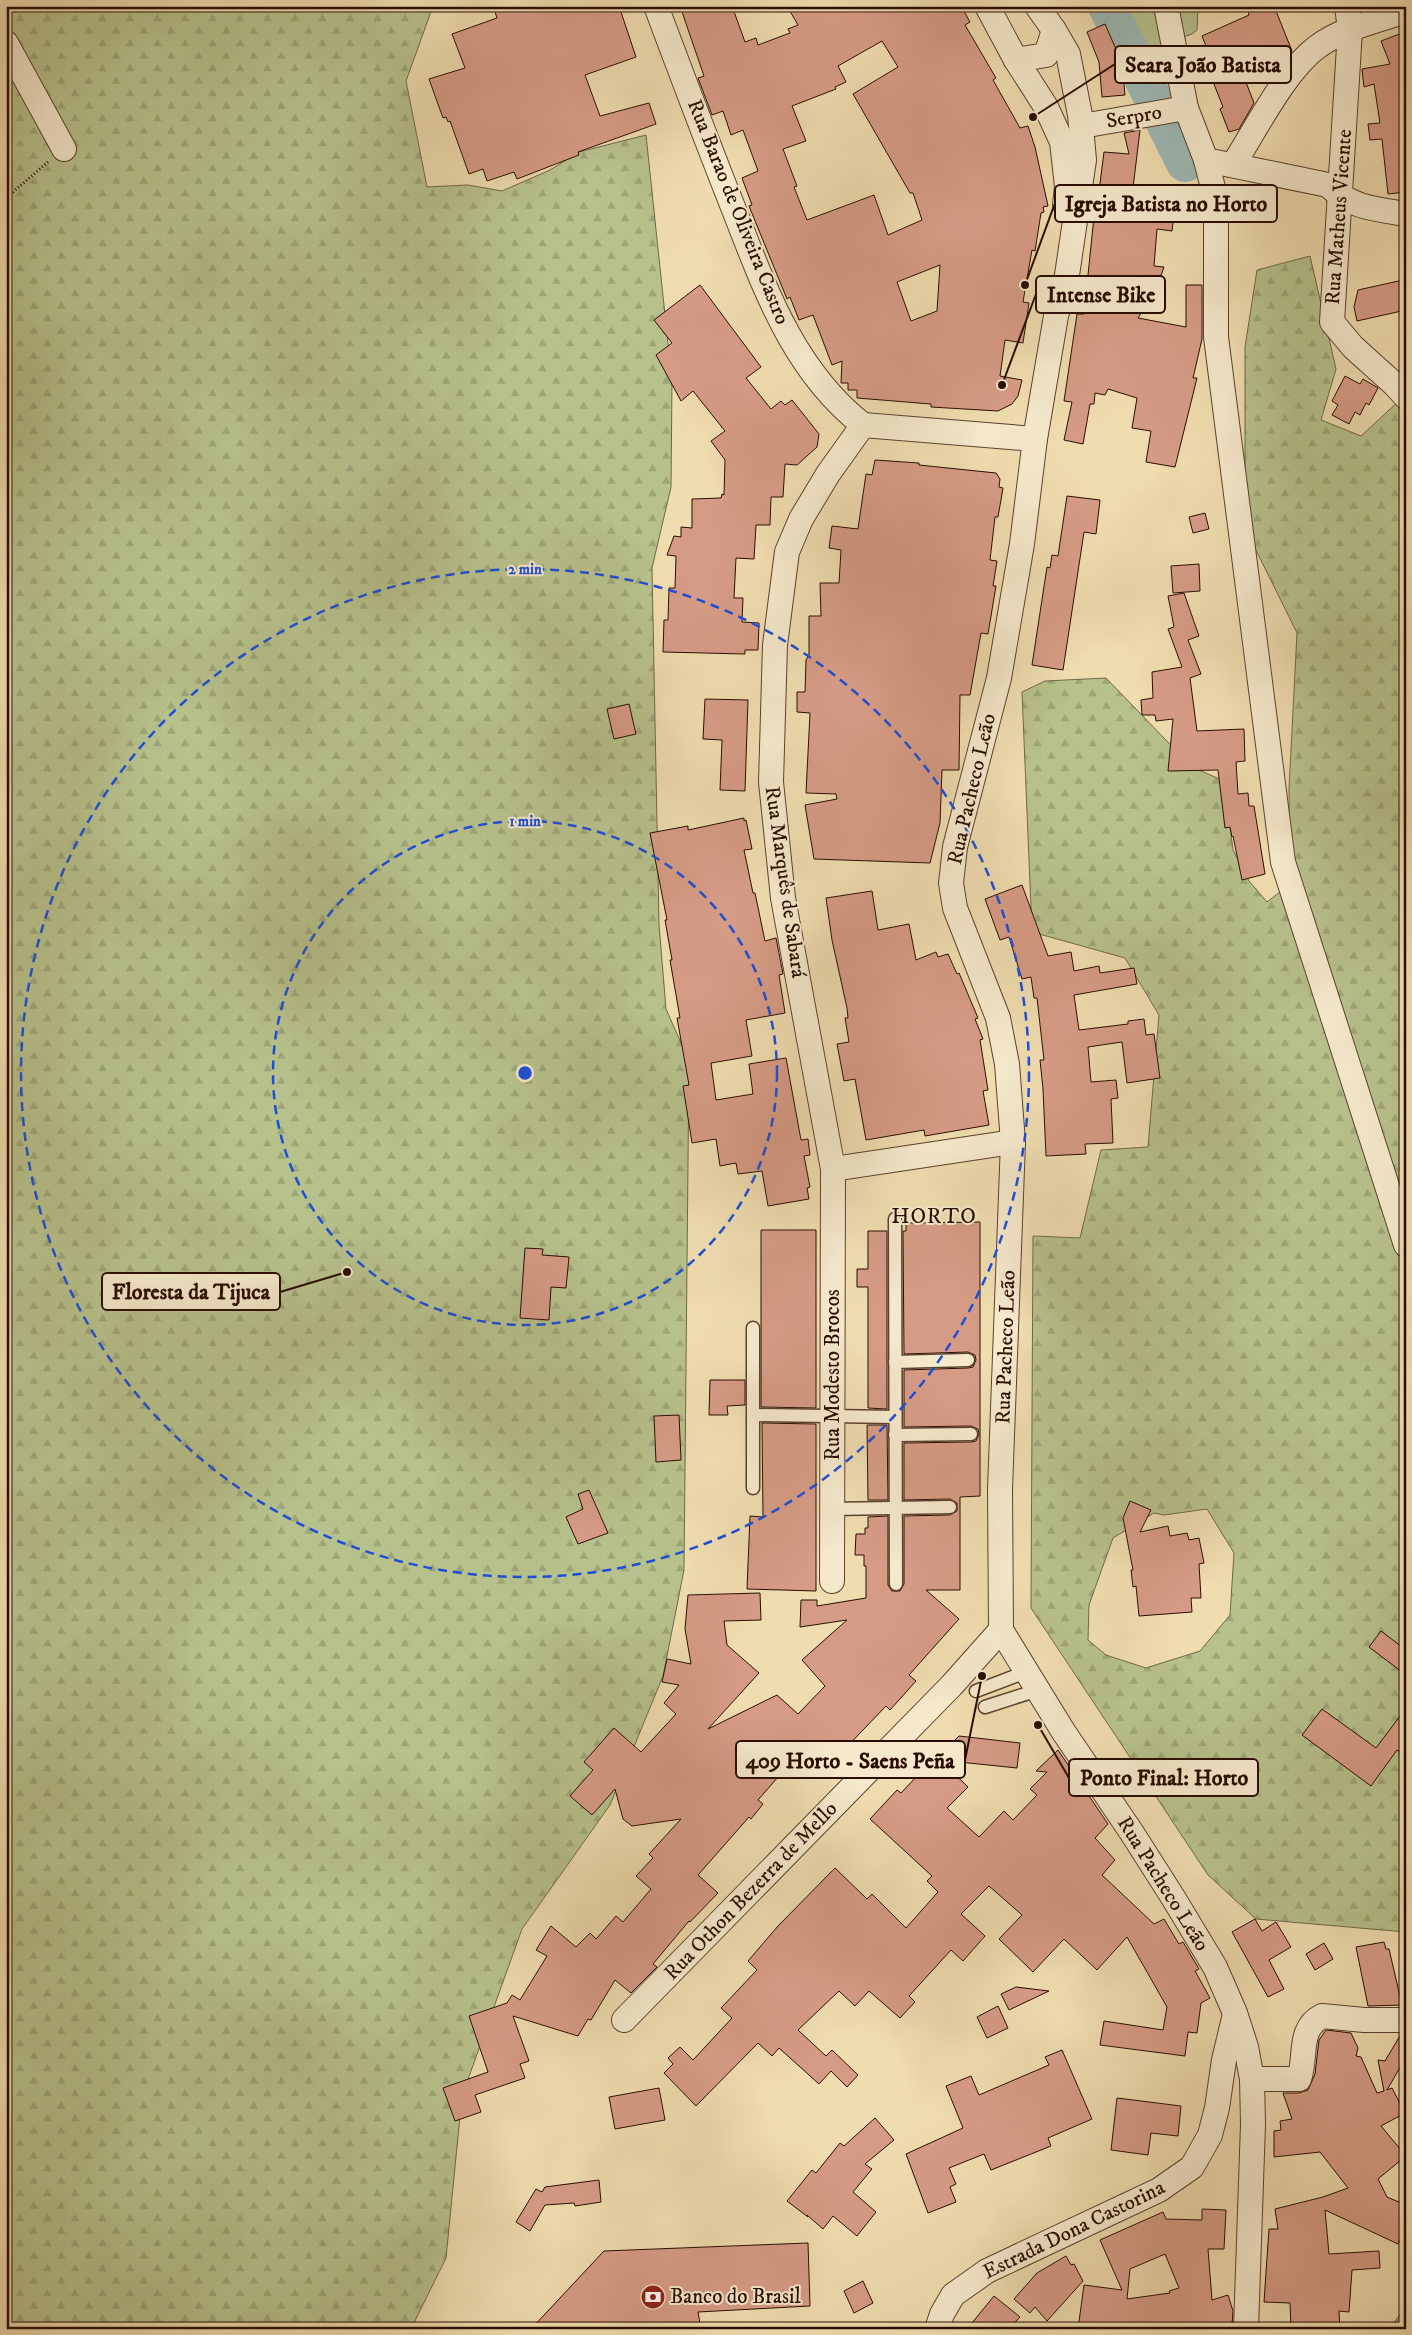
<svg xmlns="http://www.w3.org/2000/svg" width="1412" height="2335" font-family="'IM FELL DW Pica',serif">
  <defs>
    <pattern id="forest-firs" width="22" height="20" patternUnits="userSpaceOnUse" patternTransform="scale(1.25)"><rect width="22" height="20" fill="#b7c18c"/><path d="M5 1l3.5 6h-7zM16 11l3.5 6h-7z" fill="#9da577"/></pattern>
  </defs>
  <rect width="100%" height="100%" fill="#efdcaf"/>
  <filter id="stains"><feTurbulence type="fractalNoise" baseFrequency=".004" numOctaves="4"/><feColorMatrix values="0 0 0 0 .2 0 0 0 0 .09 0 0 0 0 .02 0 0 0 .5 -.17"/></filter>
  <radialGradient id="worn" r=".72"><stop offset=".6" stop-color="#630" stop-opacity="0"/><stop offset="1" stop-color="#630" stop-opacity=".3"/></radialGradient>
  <g fill="url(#forest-firs)" stroke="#706748" fill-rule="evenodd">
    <path d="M6,6H433L406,81L427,187L468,185L502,191L550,170L579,152L646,135L672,381L671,487L652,568L659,925L666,1009L689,1061L684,1570L663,1676L610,1805L522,1929L462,2096L446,2258L411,2329H6Z"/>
    <path d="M1310,256L1336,369L1321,420L1361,436L1401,399L1406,404V1932L1256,1919L1208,1875L1031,1608L1033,1236L1080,1238L1101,1150L1148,1147L1159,1015L1125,958L1032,932L1022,692L1045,681L1106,678L1192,767L1224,781L1233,850L1249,881L1267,902L1290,884L1289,789L1297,633L1245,528V347L1257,270ZM1207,1509L1234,1553L1230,1615L1200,1651L1146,1668L1106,1655L1088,1640L1089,1605L1113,1538L1154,1513L1164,1515Z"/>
    <path d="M1406,2305V2329H1390Z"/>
  </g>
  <path fill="#b7c18c" stroke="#706748" d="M1116,6H1198L1197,30L1192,34L1145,51L1138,52Z"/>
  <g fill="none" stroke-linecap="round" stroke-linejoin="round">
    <path stroke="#9db9b4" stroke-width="38" d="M1107,6L1185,163"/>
  </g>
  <g fill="#d69b85" stroke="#290d03" fill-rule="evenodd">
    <path d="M493,6H619L636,57L585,75L600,116L649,103L656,124L578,152L579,155L517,179L514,172L487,181L483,169L469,174L450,121L448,122L446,117L443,118L429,79L465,68L452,34L497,18Z"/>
    <path d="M680,6H732L745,42L756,38L758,45L790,33L788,29L798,25L787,6H961L970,22L965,25L996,78L993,80L1020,128L1028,126L1035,147L1048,206L1043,207L1044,212L1041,213L1035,251L1032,250L1023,302L1029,303L1023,343L1005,340L1000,376L1022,380L1018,396L1012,404L998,411L931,407V404L857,398V390H848V383H841L842,361L832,365L813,315L799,320L790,297L787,299L749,206L752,205L742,178L758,171L743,130L731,135L723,111L712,115L698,78L704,76ZM882,41L898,67L853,94L910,193H913L922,220L888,235L874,195L807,220L794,187L797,186L783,149L806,141L792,106L836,89L835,87L846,82L838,66ZM940,265L937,311L911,321L897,282Z"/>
    <path d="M1246,6H1274L1292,51L1242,72L1254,103L1239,129L1229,132L1220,109L1223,107L1210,74L1216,72L1202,36L1249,15Z"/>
    <path d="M1105,24L1122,63L1125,95L1102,97L1099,62L1087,32Z"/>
    <path d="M1402,33L1406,43V192L1388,194L1382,139L1370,140L1368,124L1380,123L1374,84L1364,87L1362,69L1390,64L1381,41Z"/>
    <path d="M1140,130L1133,188L1146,189L1144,210L1174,214L1172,231L1157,229L1154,266L1164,267L1155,292L1138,318L1186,327V285H1202V339L1193,378H1197L1175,467L1146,462L1151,431L1132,428L1137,398L1108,389L1105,395L1095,393L1094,404H1090L1083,444L1064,440L1072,402L1064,401L1077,314H1084L1095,207H1097L1104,152L1129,154L1124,133Z"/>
    <path d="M1403,280L1406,281V310L1357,321L1354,307L1358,290Z"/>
    <path d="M700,285L761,367L746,378L771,409L781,401L785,405L792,400L819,434L817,447L797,465L785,464L783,497H771L770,525H756L754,559L736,558L734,598H743L742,622L759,623L758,650H745V654L663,652L664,620H668L669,588H675L676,556L667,555L674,536L681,537V527L692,528V499L721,498L722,494L724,495L725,460L711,441L725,431L693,391L681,401L656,355L672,343L654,320Z"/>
    <path d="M1345,376L1360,384L1363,379L1378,388L1369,405L1366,403L1360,415L1355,412L1349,424L1332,415L1338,405L1332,401Z"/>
    <path d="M875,460L919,463V465L996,473L1000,479L999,487L1003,488L998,517H995L990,560L997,561L993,586H996L988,634L981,633L970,695H960L959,770H942L940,823L930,863L814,859L805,805L837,799L836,794L806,793L810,713L797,712V692H805L806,660L809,655V616H821L820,583H839L841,550L829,548L832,526L858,529L866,474L872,475Z"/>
    <path d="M1067,496L1100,500L1096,534L1084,532L1063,670L1032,665L1047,567L1050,568L1052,555L1058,556Z"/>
    <path d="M1205,513L1209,529L1193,533L1189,517Z"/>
    <path d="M1199,564L1200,591L1173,593L1171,566Z"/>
    <path d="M1184,593L1199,636L1188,640L1201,674L1190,678L1197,731L1244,729L1245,761L1236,762L1238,794L1248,793L1249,806H1254L1265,874L1242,880L1233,836L1232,837L1230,827L1225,828L1218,770L1168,771L1173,719L1156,721L1155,715H1142L1141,700L1153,698L1152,672L1182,667L1168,629L1174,627L1168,596Z"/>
    <path d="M705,699L748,700L745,791L720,790L722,740L703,739Z"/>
    <path d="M629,704L636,734L614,739L607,709Z"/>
    <path d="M744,818V821L746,820L752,849L744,850L753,893H755L765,941L776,938L783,974L779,975L785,1013L746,1020L752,1056L711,1063L716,1100L753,1094L749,1064L786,1058L801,1140L808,1139L810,1155L804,1156L810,1187L807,1188L809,1199L768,1206L762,1171L738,1174L736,1163L720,1166L716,1139L692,1143L683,1086L689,1085L677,1018H680L670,960H672L665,920H667L650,833L688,826V830Z"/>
    <path d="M1022,885L1048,956L1071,952L1074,971L1099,966L1100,973L1134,968L1137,984L1074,995L1079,1030L1128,1024V1021L1144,1019L1146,1035L1154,1034L1160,1078L1127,1083L1122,1042L1088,1047L1091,1082L1116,1080L1118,1098L1111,1099L1113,1143L1085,1144L1086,1154L1046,1156L1043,1089L1040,1060H1044L1037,998H1034L1031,977L1022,979L1009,937L1000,940L985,899Z"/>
    <path d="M872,891L878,930L909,924L916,960L936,952L938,957L948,954L957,974L959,973L978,1018L975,1019L983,1039L980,1040L988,1090L983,1091L989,1125L925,1136L924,1130L866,1140L855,1079L844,1081L837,1044L849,1042L845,1018H848L847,1008L832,940L826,898Z"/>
    <path d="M980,1222V1496L960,1497V1590H926L959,1619L909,1675L916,1681L890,1710L886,1706L841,1753L847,1758L836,1771L825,1762L812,1777L793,1760L758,1800L763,1804L751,1819L749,1817L698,1875L718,1893L690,1922L689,1921L653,1964L657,1967L631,1993L615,1980L591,2020L588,2019L578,2036L513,2016L529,2061L520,2064L525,2078L475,2095L481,2112L455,2121L443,2088L488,2072L469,2016L507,2003L512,1995L520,2000L547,1956L536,1950L551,1926L576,1947L590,1933L596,1939L616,1916L623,1922L651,1889L636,1876L653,1858L649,1854L681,1819L632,1826L623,1819L615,1789L592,1815L570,1796L593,1770L584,1762L614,1728L641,1752L676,1714L664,1703L679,1685L662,1682L667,1659L691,1664L685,1629L688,1595L760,1593L761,1620L724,1621L727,1645L759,1673L708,1729L777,1695L798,1714L825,1686L802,1660L847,1620L800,1627L801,1600H817V1606L866,1598V1566H864V1555H855L856,1534H865V1528H868V1517L888,1516V1585L892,1591H900L904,1584V1516L950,1515L957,1511V1503L950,1499L904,1500V1443L971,1442L976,1441L979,1434L978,1429L971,1426L904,1427V1370L968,1368L973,1367L976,1360L975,1355L968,1352L904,1354L903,1231H906V1223Z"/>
    <path d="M761,1230H816V1408L761,1407Z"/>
    <path d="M868,1231H887V1409L868,1408V1287H857V1269H868Z"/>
    <path d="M525,1248L543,1249L542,1255L569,1257L566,1288L551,1287L549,1320L520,1318Z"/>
    <path d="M710,1380H745V1405L727,1406L728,1415H709Z"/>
    <path d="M679,1415L681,1460L656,1462L654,1416Z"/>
    <path d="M762,1423L816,1424V1591L747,1589L750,1516L763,1517Z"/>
    <path d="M867,1425H887L888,1500H868Z"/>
    <path d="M589,1490L608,1533L578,1544L566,1517L583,1509L578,1494Z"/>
    <path d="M1130,1501L1151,1510L1140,1532L1168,1526L1170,1536L1187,1533L1189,1540L1199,1538L1204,1563L1199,1564L1201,1598H1191L1192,1612L1139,1616L1136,1586L1133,1587L1131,1570H1133L1123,1518Z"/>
    <path d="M1381,1631L1406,1650V1675L1369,1647Z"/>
    <path d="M1406,1708V1757L1397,1750L1371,1786L1302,1735L1322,1709L1376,1748Z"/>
    <path d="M959,1736L1020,1743L1017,1768L940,1760L968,1787L947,1808L979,1837L1004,1811L1013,1820L1037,1795L1030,1789L1047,1772L1036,1771L1058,1750L1108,1824L1095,1838L1115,1860L1102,1875L1154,1924L1164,1919L1179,1944L1183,1942L1199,1969L1195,1971L1210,1998L1201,2003L1197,2033L1188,2032L1185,2056L1100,2045L1104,2021L1163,2030L1167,2007L1127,1937L1097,1970L1064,1939L1033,1972L999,1939L1022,1915L989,1886L961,1914L985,1936L963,1961L951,1950L909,1996L915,2002L900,2018L869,1991L855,2006L839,1991L798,2030L826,2056L832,2050L858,2075L847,2087L831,2071L819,2084L779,2048L772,2056L758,2043L696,2106L664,2073L673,2064L668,2058L680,2047L693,2060L732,2018L721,2008L757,1970L748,1961L778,1926L835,1868L867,1899L872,1894L906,1928L938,1892L927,1881L932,1876L870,1819L897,1790L901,1793L936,1756L938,1757Z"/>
    <path d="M1255,1919L1262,1931L1276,1922L1291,1947L1269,1960L1284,1989L1268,1997L1232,1932Z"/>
    <path d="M1384,1942L1386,1949H1389L1402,2005L1368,2006L1356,1947Z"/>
    <path d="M1324,1943L1333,1959L1315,1970L1306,1954Z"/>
    <path d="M1016,1987L1049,1991L1009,2010L1001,1994Z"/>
    <path d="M998,2006L1008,2028L987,2038L977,2017Z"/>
    <path d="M1326,2030L1351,2033L1358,2048L1356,2056L1361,2057L1377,2093L1384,2091L1378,2060L1385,2061L1401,2034H1406V2057L1387,2090L1392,2088L1405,2113L1381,2126L1406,2156L1378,2179L1387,2197L1406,2205V2227L1398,2244L1325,2210L1329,2254L1379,2251L1380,2268L1352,2270L1349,2312L1339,2311L1340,2329H1291L1290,2303L1264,2302L1269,2229H1278L1275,2209L1323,2197L1348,2188L1320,2152L1274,2157V2131L1281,2130L1280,2121L1292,2119L1283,2093H1299L1308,2090L1315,2074L1319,2040Z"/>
    <path d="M1062,2050L1092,2119L1048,2138L1051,2146L991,2170L984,2154L949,2168L956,2184L950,2187L956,2202L928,2213L906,2154L963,2128L946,2086L971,2076L979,2095L1049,2065L1045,2057Z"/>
    <path d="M659,2088L665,2120L615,2129L609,2097Z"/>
    <path d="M1117,2098L1181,2106L1178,2136L1151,2133L1148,2155L1111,2150Z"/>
    <path d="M875,2118L894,2140L865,2164L872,2169L853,2192L876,2212L857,2236L833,2216L823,2229L807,2215L808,2217L787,2201L812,2170L816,2173L840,2143L844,2146Z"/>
    <path d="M599,2180L601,2202L575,2206L574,2203L545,2205L530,2231L516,2222L536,2189L542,2192L545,2187Z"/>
    <path d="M1202,2209L1226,2210L1224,2249H1208L1212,2300L1228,2295L1233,2311L1232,2324L1216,2329L1139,2327V2329H1078L1084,2285L1122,2290L1100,2240L1163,2212L1166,2219L1202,2220ZM1165,2254L1179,2288L1169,2291L1170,2293L1127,2299L1130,2269Z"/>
    <path d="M808,2243L810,2306L698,2312L701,2329H531L604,2251Z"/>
    <path d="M1066,2256L1071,2265L1074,2264L1083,2281L1047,2321L1035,2307L1030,2313L1014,2299L1037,2273Z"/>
    <path d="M863,2281L873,2303L854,2313L844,2291Z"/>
    <path d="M994,2296L1020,2317L1009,2329H967Z"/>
  </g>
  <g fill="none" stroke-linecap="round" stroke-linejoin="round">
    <defs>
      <g id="service">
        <path d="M895,1219L896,1584"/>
        <path d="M895,1362L968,1360"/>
        <path d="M754,1415L895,1417"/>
        <path d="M895,1435L971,1434"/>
        <path d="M753,1488V1328"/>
        <path d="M832,1509L950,1507"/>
        <path d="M976,1691L1026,1672"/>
        <path d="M985,1707L1038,1690"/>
      </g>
      <g id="minor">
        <path d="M656,6C680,70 704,134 729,197C762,280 790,368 863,425"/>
        <path d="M987,6L1016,60L1046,107L1062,142L1067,186L1065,205"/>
        <path d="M1037,6L1054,30L1068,54L1080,115L1084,160L1067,275L1056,316L1035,439L1022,544L999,678L955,847L951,883L955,908L998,1018L1007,1064L1013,1142L1000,1489L1001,1630L1063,1731L1132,1833L1174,1899L1215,1967L1235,2013L1246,2047L1252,2079L1253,2124L1246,2329"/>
        <path d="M1166,6L1186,108L1206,160L1328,185C1351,208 1375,209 1406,214"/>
        <path d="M1347,6L1350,30L1332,322L1353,347L1394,384L1406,397"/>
        <path d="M6,43L64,149"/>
        <path d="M1016,60L1046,55L1054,30"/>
        <path d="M1082,126L1186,108"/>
        <path d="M1206,160L1216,200V337L1283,862L1406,1245"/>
        <path d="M1233,165C1256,129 1284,72 1317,47C1343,28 1377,21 1406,11"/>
        <path d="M863,425L1035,439"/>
        <path d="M833,1169L1013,1142"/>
        <path d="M832,1581L833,1169L783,898L771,782L775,645L787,552L801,519L828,474L863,425"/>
        <path d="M624,2020L952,1685L1001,1630"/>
        <path d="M1252,2079H1299C1307,2058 1297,2029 1322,2016L1364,2020H1406"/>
        <path d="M937,2329L942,2314L953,2295L987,2271L1159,2190L1192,2167L1210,2135L1217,2108L1224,2060L1235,2014"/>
      </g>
    </defs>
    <use href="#service" stroke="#5a412e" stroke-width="15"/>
    <use href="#minor" stroke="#5a412e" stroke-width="26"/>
    <path stroke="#290d03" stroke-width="3" stroke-dasharray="1 2.5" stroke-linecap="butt" d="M6,194L13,192L48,162"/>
    <use href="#service" stroke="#f5e8cb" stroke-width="12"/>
    <use href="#minor" stroke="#f5e8cb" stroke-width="24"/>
  </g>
  <g fill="none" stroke="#1d4ed8" stroke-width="2.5" stroke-dasharray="9 6">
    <circle cx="525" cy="1073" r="252"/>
    <circle cx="525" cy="1073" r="504"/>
  </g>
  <defs>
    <symbol id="bank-disc" viewBox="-11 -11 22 22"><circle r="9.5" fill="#8f2418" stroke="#f5e8cb"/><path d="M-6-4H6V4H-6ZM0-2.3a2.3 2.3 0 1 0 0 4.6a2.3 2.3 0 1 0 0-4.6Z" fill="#fff"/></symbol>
  </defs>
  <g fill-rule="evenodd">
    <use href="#bank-disc" x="639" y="2283" width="28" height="28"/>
  </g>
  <g text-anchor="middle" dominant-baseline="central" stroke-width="4" stroke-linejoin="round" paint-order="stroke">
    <g font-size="21" fill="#290d03" stroke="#f5e8cb">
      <text transform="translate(1134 117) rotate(-10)">Serpro</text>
      <text transform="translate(738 212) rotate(68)">Rua Barao de Oliveira Castro</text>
      <text transform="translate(1339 217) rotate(-86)">Rua Matheus Vicente</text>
      <text transform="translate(972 789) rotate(-77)">Rua Pacheco Leão</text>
      <text transform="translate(785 882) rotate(82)">Rua Marquês de Sabará</text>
      <text transform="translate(1006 1347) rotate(-88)">Rua Pacheco Leão</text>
      <text transform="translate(833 1375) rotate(-90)">Rua Modesto Brocos</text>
      <text transform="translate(1163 1884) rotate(58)">Rua Pacheco Leão</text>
      <text transform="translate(751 1891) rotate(-46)">Rua Othon Bezerra de Mello</text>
      <text transform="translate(1074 2230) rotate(-26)">Estrada Dona Castorina</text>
    </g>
    <g font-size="21" fill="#290d03" stroke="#f5e8cb" text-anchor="start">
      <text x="670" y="2297">Banco do Brasil</text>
    </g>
    <g font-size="22" letter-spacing="1" fill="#290d03" stroke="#f5e8cb">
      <text x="934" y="1216">HORTO</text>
    </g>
  </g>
  <circle cx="525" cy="1073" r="8" fill="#1d4ed8" stroke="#f5e8cb" stroke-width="2.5"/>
  <g font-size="15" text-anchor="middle" font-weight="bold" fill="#1d4ed8" stroke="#f5e8cb" stroke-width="4" stroke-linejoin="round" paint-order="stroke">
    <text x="525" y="574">2 min</text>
    <text x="525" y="826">1 min</text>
  </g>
  <path fill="none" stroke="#290d03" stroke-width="2" d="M1033 117L1115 64M1025 285L1055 203M1002 385L1036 294M347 1272L280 1292M982 1676L965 1760M1038 1725L1069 1778"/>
  <g fill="#290d03" stroke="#f5e8cb" stroke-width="2">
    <circle cx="1033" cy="117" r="5"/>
    <circle cx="1025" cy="285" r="5"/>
    <circle cx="1002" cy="385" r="5"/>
    <circle cx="347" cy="1272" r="5"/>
    <circle cx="982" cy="1676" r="5"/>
    <circle cx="1038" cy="1725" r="5"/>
  </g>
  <g fill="#f5e8cb" stroke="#290d03" stroke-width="2">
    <rect x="1115" y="46" width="176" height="37" rx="5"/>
    <rect x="1055" y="185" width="222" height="37" rx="5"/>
    <rect x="1036" y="276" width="129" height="37" rx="5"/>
    <rect x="102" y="1273" width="178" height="37" rx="5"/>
    <rect x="736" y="1741" width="229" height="37" rx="5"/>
    <rect x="1069" y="1759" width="189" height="37" rx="5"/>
  </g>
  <g font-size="22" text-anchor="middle" font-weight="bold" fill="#290d03">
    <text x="1203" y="72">Seara João Batista</text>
    <text x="1166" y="211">Igreja Batista no Horto</text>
    <text x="1101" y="302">Intense Bike</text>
    <text x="191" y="1299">Floresta da Tijuca</text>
    <text x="850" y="1768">409 Horto - Saens Peña</text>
    <text x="1164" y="1785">Ponto Final: Horto</text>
  </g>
  <rect width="1412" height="2335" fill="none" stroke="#efdcaf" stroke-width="25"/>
  <rect x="8" y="8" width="1397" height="2320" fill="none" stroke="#290d03" stroke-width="2.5"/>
  <rect x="12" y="12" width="1387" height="2310" fill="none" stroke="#290d03"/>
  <rect width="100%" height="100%" filter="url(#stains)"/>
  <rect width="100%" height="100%" fill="url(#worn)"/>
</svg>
